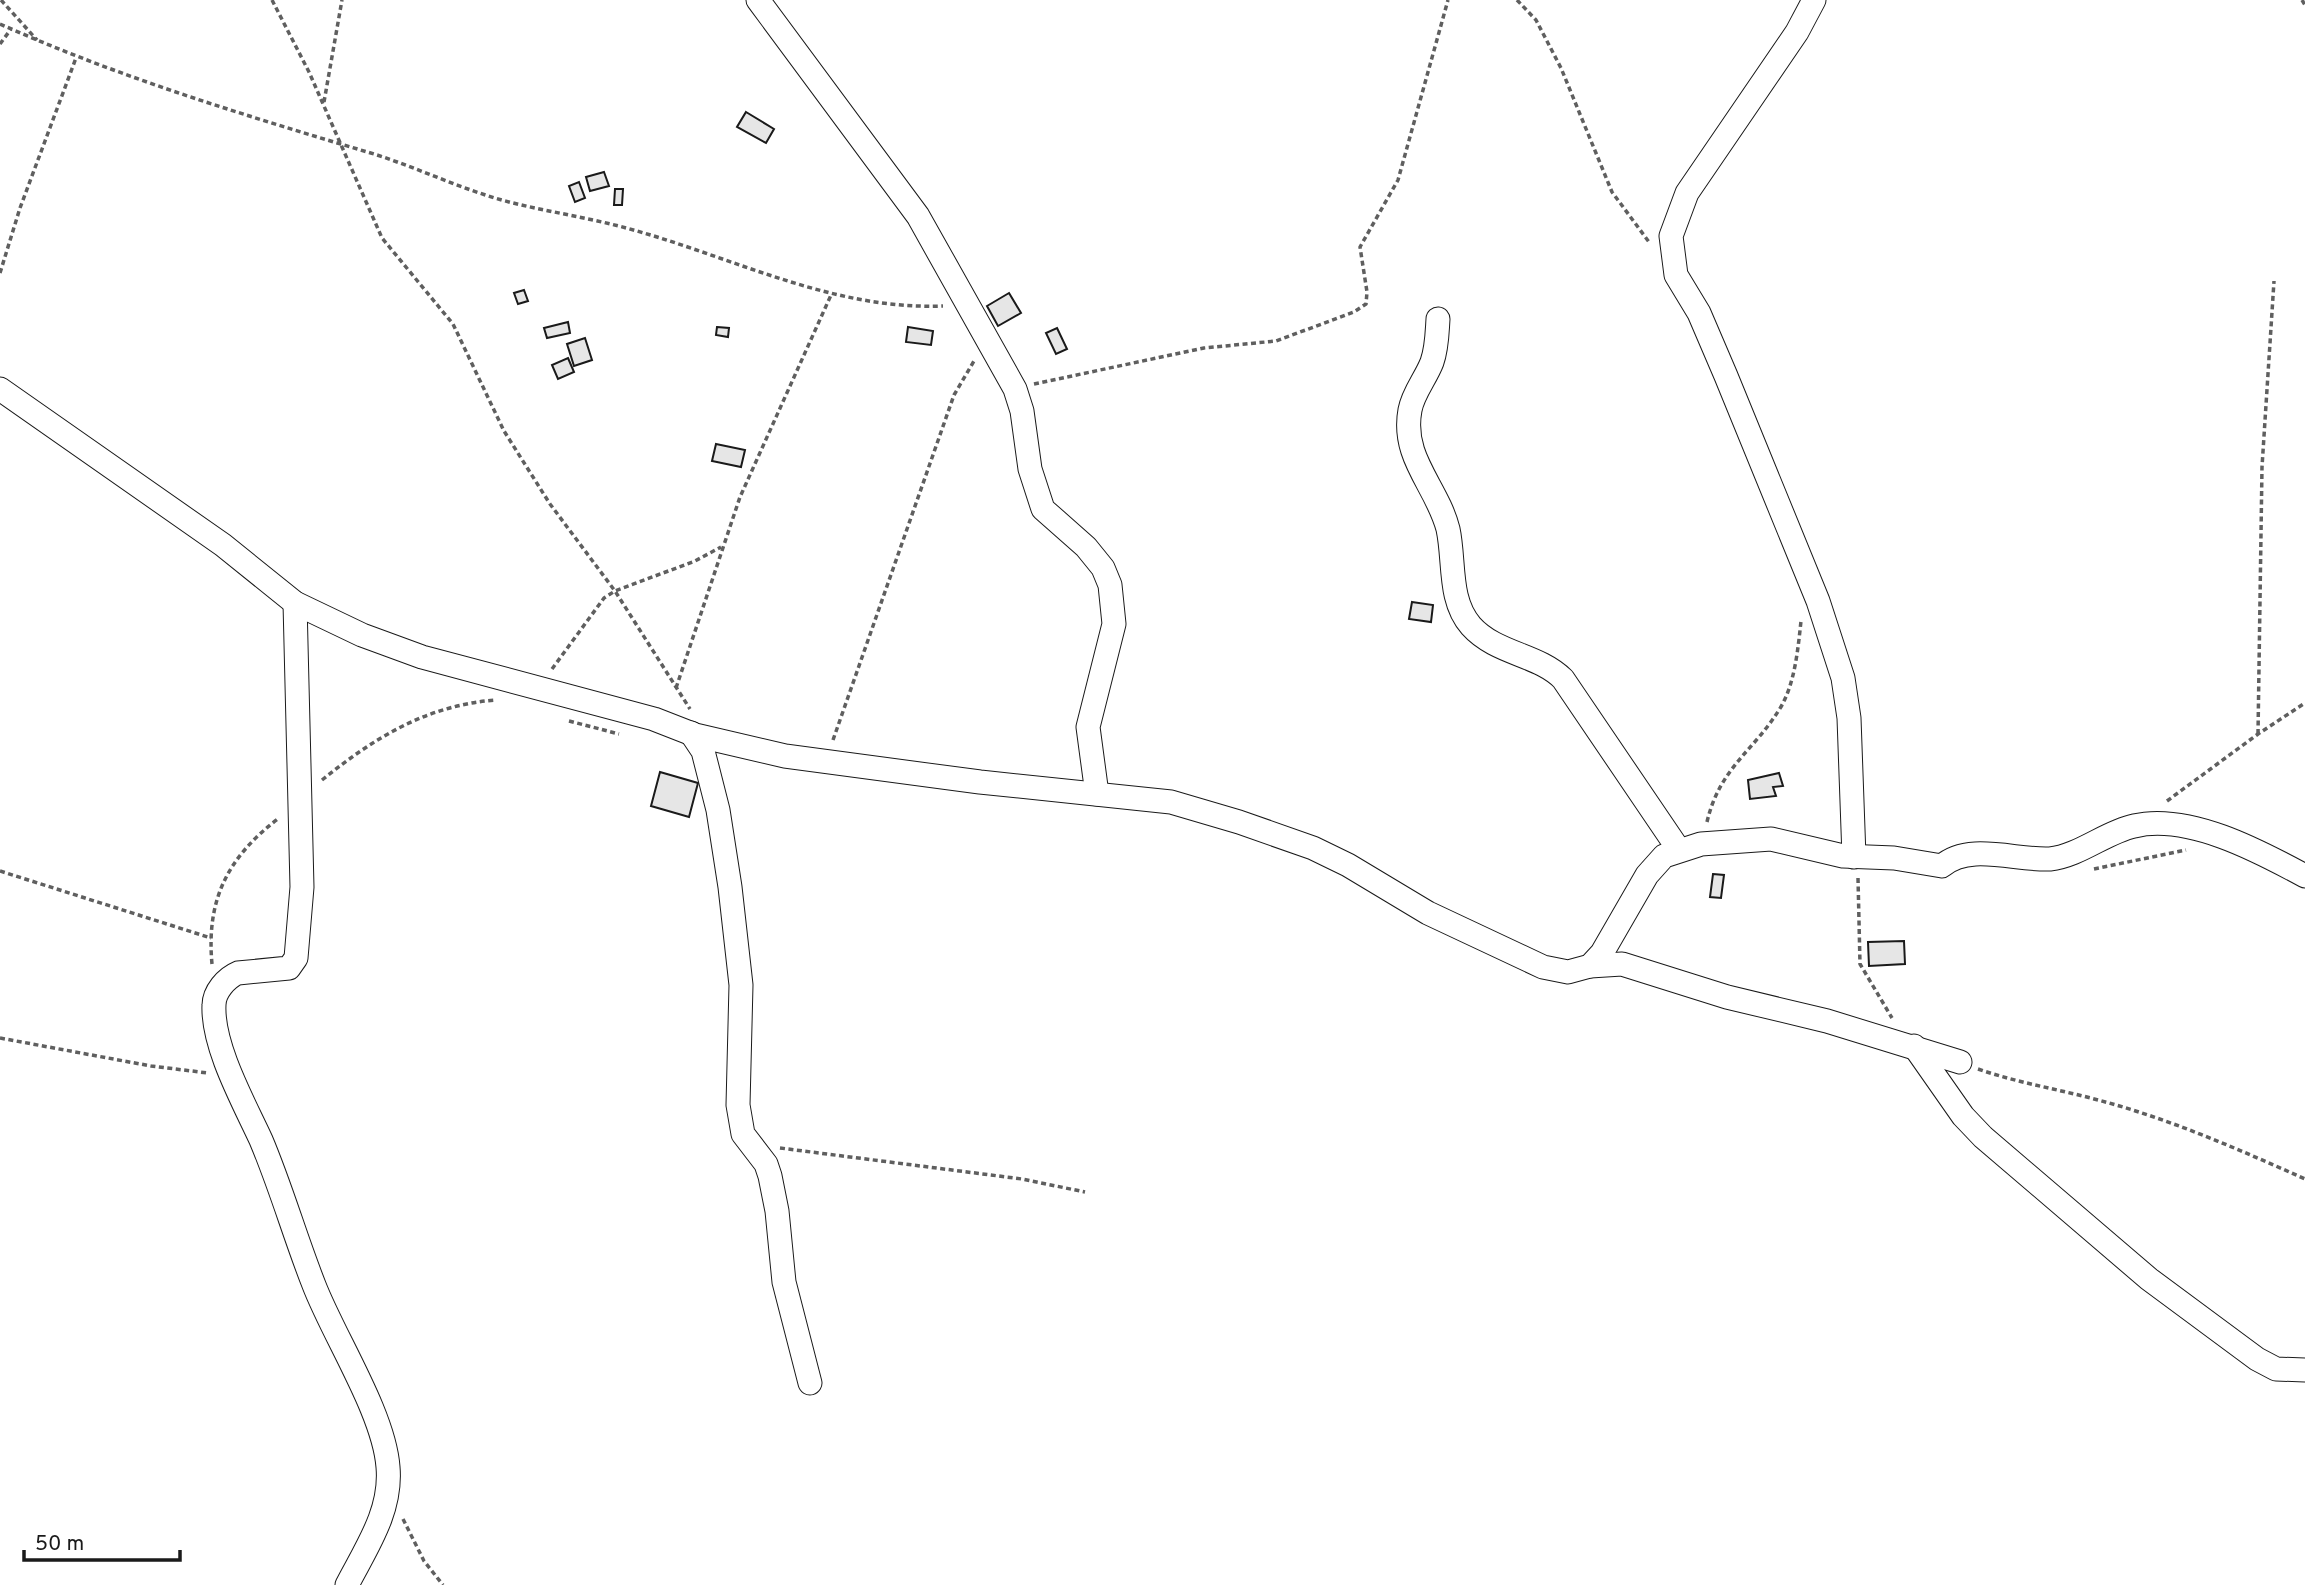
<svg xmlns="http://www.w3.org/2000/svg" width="2305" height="1585" font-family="Overpass,sans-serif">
  <rect width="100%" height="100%" fill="#fff"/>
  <g fill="#e6e6e6" stroke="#1a1a1a" stroke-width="2">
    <path d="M746,112L774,129L766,143L737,127Z"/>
    <path d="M604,172L609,186L590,191L586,177Z"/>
    <path d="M579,182L585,198L575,202L569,186Z"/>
    <path d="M615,189H623L622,205H614Z"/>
    <path d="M524,290L528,301L518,304L514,293Z"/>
    <path d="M1009,293L1021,313L998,326L987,306Z"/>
    <path d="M568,322L570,333L547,338L544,328Z"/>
    <path d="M717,327L729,328L728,337L716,335Z"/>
    <path d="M908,327L933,331L931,345L906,342Z"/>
    <path d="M1057,328L1067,349L1056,354L1046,333Z"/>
    <path d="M585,338L592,360L574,366L567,344Z"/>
    <path d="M568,358L574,372L558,379L552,365Z"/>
    <path d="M716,444L745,450L741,467L712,461Z"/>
    <path d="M1412,602L1433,605L1431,622L1409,619Z"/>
    <path d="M660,772L698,783L689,817L651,806Z"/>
    <path d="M1779,773L1783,786L1773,787L1776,796L1750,799L1748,780Z"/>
    <path d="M1713,874L1724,875L1721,898L1710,897Z"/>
    <path d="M1904,941L1905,964L1869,966L1868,942Z"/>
  </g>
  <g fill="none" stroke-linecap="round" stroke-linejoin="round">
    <defs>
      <g id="minor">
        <path d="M758,0L918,216L1015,389L1022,411L1030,469L1043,509L1086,547L1103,568L1110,585L1114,624L1088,727L1097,794"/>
        <path d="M1814,0L1797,32L1687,193L1671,236L1676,275L1699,313L1726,376L1818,601L1843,678L1849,718L1854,857"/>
        <path d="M1438,319C1437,334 1437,348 1432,362C1426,378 1413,393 1410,410C1401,458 1437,486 1448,529C1455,561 1448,600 1471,626C1496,654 1538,654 1563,679L1679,850"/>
        <path d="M0,389L223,545L295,603L362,635L422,657L654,719L695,735L785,756L980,782L1171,802L1239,822L1313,848L1348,865L1428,913L1543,967L1568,972L1590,966L1602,953L1647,875L1664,856L1701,844L1771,839L1843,856L1894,858L1942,866C1969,842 2017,861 2050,859C2079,856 2106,832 2134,826C2188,813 2259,851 2305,876"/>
        <path d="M295,603L302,887L296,958L289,968L238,973C226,978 214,992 214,1005C212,1046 244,1103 261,1140C281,1187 295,1237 314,1285C334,1337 384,1413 388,1467C392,1511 366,1548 347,1585"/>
        <path d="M691,733L703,751L718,810L730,887L741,985L738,1105L743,1134L766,1164L770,1176L777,1211L784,1282L810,1383"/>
        <path d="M1590,966L1622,964L1727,997L1827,1021L1960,1062"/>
        <path d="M1914,1046L1963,1116L1983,1137L2149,1279L2257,1359L2276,1369L2305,1370"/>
      </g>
    </defs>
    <use href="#minor" stroke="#1a1a1a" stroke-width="25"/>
    <g stroke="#5f5f5f" stroke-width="3.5" stroke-dasharray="5 3.5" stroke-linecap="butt">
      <path d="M1,0L37,40"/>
      <path d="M272,0L309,72L382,238L453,324L504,431L550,504L615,591L690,709"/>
      <path d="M1517,0L1536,20L1561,68L1612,192L1649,242"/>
      <path d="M2302,0L2305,5"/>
      <path d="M0,24C121,78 247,116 374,154C421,169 465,191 513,203C554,213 596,219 637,231C739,260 834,310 943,306"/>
      <path d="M0,44L11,29"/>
      <path d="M324,102L342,0"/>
      <path d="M0,273L20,208L76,58"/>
      <path d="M1034,384L1204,348L1276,341L1354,312L1366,304L1367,292L1360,247L1398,180L1448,0"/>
      <path d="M552,669L604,598L615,591L695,561L721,547"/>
      <path d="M676,688L740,497L831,295"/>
      <path d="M569,721L619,734"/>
      <path d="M2258,734L2262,467L2274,281"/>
      <path d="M833,740L954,395L974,361"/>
      <path d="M322,780C374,738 427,705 496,700"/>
      <path d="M2167,801L2258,734L2305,703"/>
      <path d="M1707,822C1720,766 1756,750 1782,705C1795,681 1798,649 1801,621"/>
      <path d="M2094,869L2186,850"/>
      <path d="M0,871L211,938"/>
      <path d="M1858,878L1860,964L1892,1018"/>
      <path d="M212,964C206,899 228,857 279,818"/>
      <path d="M0,1038L151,1066L208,1073"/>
      <path d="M1978,1069C2018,1083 2058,1089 2098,1100C2170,1119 2238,1149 2305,1179"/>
      <path d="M780,1148L1022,1179L1085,1192"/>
      <path d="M403,1519L424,1561L443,1585"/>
    </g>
    <use href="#minor" stroke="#fff" stroke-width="23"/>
  </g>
  <path d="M24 1550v10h156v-10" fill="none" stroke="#1a1a1a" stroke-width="3.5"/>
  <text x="35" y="1550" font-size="21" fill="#1a1a1a" stroke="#ffffff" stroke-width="5" paint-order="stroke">50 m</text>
</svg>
